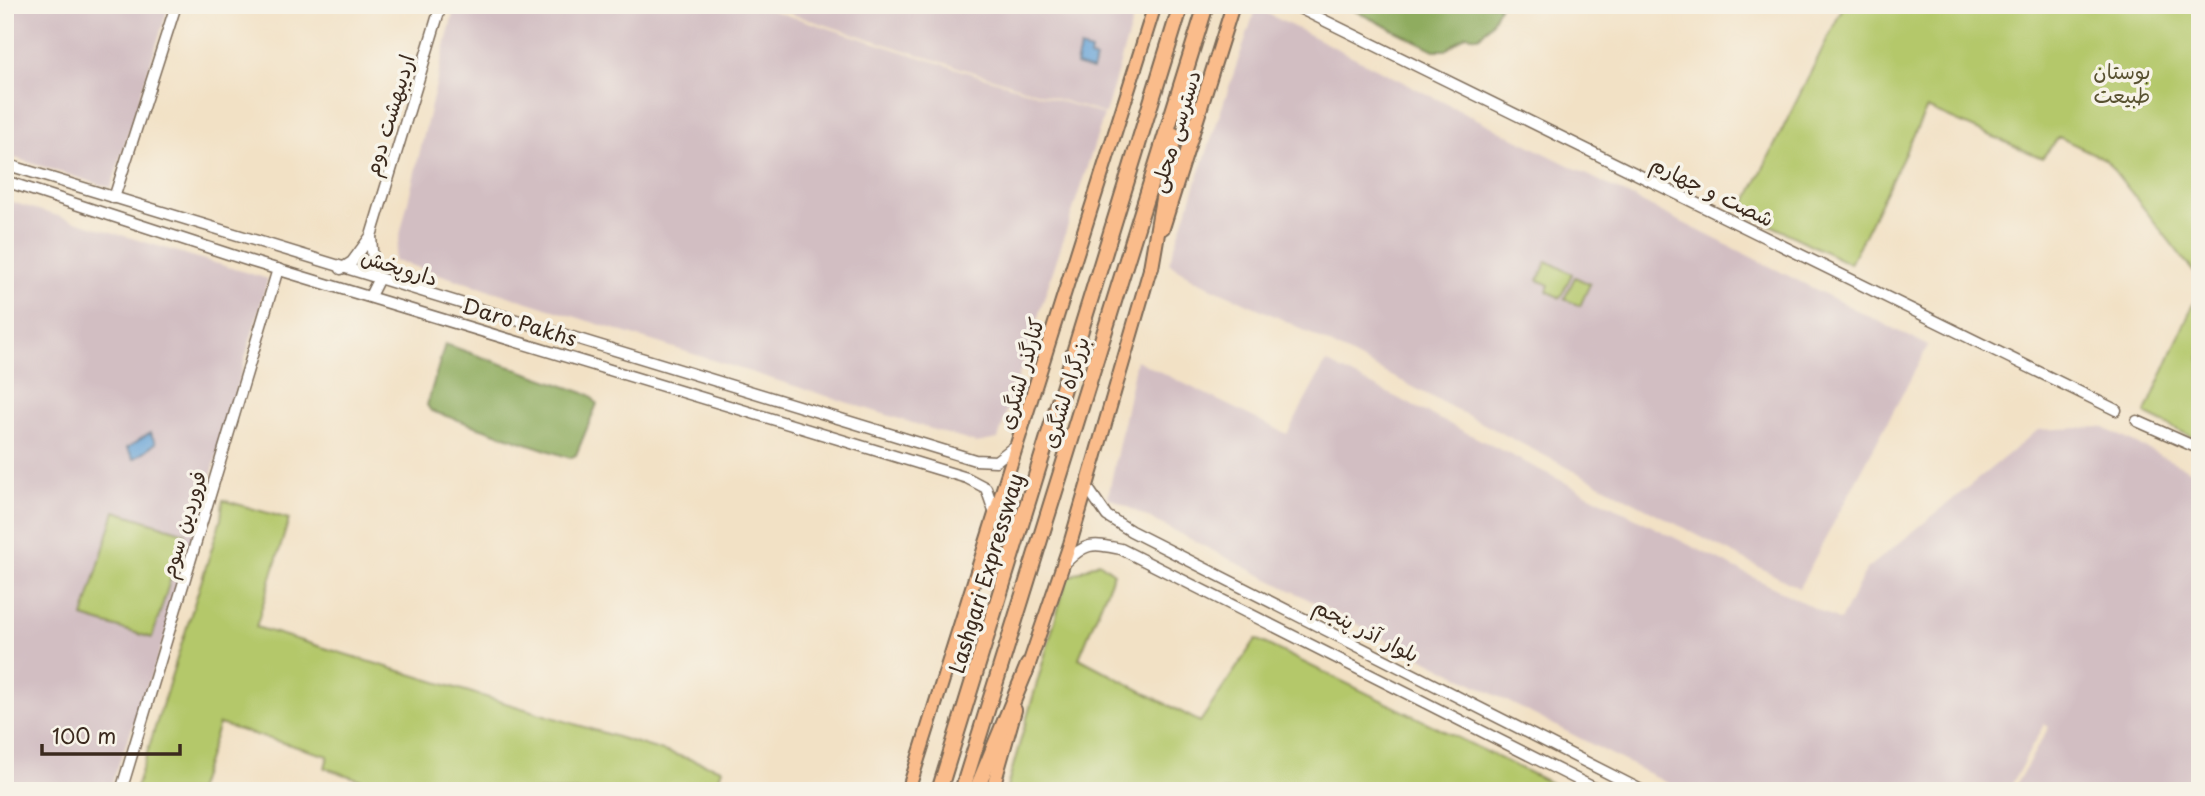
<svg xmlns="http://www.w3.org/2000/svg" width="2205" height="796" font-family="'Playpen Sans','Playpen Sans Arabic',sans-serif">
  <rect width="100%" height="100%" fill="#f7f3e8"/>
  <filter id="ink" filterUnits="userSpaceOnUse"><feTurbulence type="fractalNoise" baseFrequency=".0143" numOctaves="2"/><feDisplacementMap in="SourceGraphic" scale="14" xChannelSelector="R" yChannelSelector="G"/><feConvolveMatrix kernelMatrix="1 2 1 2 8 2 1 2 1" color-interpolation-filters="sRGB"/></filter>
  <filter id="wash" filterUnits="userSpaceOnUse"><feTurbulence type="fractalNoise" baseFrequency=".00686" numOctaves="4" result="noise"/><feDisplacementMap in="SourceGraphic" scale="28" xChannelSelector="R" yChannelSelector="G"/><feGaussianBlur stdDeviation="1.57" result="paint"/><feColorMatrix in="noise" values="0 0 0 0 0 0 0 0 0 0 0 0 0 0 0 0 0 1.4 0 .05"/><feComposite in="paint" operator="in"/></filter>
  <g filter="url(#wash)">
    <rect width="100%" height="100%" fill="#f2e1c5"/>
    <g fill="#d2bec2">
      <path d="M5,5H169L111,188L5,155Z"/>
      <path d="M455,5H755L1104,115L998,439L976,443L394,260Z"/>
      <path d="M763,5H1137L1105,114Z"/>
      <path d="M1256,8L1928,346L1799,588L1286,321L1197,281L1169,263Z"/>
      <path d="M5,200L268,279L163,643L109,791H5Z"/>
      <path d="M1136,360L1287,434L1326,362L1840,621L1866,570L2038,430L2102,427L2200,475V791H2012L2049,727L2044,724L2008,791H1683L1108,497Z"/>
    </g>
    <g fill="#b4c86b" stroke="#787944" stroke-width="2">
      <path d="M1844,5H2200V280L2105,159L2059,137L2042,158L1927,108L1850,264L1742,211Z"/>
      <path d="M1547,261L1572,274L1560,298L1547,291L1549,285L1538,280Z"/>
      <path d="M1575,277L1590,284L1580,306L1564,299Z"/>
      <path d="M2200,288V441L2145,414Z"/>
      <path d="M223,500L289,519L256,627L722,769L715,791H395L325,768L328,756L219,724L197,791H135L221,519Z"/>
      <path d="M115,511L185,533L152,638L83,617Z"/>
      <path d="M1099,562L1114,573L1079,658L1200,722L1256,639L1567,791H1006L1067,578Z"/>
    </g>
    <g fill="#8fac5f" stroke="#656b3e" stroke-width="2">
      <path d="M1343,5H1500L1491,24L1479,37L1466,35L1446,50H1434Z"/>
      <path d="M445,344L590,395L597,404L576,455L570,458L431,411L427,405Z"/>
    </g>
    <g fill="#66a3d7" stroke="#50667a" stroke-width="2">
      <path d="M1080,48L1091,51L1090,57L1096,59L1092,70L1076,65Z"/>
      <path d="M150,433L156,443L134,459L127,448Z"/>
    </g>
  </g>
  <g filter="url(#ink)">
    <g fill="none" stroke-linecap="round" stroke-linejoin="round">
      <defs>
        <g id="minor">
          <path d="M1293,5L2116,410"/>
          <path d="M5,164L975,460L996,461L1015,446"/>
          <path d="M5,181L250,261L967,478L986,488L994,511"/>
          <path d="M114,198L176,5"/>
          <path d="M341,269L352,262L371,236"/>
          <path d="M370,296L378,280L373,265L371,236L441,5"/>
          <path d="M2137,421L2200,449"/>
          <path d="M1087,487L1107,516L1131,531L1643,791"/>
          <path d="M1064,564C1086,542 1091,543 1121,549L1600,791"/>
          <path d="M121,791L278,269"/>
        </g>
        <g id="major">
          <path d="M1163,228L1233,5"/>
          <path d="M1026,673L1070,544L1153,259"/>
          <path d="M908,791L1155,5"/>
          <path d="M992,791L1015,710"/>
        </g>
        <g id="highway">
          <path d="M1151,268L1174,135"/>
          <path d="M939,791L1181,5"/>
          <path d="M962,791L1206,5"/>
          <path d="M976,791L1028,665"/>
        </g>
      </defs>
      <use href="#minor" stroke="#7b6a58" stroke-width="13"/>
      <use href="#major" stroke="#7b6a58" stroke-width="16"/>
      <use href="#highway" stroke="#7b6a58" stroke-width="18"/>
      <use href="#minor" stroke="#fff" stroke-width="10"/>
      <use href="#major" stroke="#fabc8b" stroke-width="12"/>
      <use href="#highway" stroke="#fabc8b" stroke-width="14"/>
    </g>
  </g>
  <g text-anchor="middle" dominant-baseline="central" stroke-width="7" stroke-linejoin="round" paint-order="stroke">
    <g font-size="21" fill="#595231" stroke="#f7f3e8">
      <text x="2122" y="70">بوستان<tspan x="2122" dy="24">طبیعت</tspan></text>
    </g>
    <g font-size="21" fill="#3b2a1e" stroke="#f7f3e8">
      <text transform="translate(388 115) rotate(-73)">اردیبهشت دوم</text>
      <text transform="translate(1174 131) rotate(-73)">دسترسی محلی</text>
      <text transform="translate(1713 190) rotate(26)">شصت و چهارم</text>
      <text transform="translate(400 266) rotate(17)">داروپخش</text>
      <text transform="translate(520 321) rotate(17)">Daro Pakhs</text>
      <text transform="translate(1020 373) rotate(-74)">کنارگذر لشگری</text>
      <text transform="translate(1064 392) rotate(-73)">بزرگراه لشگری</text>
      <text transform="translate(182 524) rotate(-73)">فروردین سوم</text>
      <text transform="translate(985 573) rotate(-73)">Lashgari Expressway</text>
      <text transform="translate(1367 629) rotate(27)">بلوار آذر پنجم</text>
    </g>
  </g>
  <rect width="2205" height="796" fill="none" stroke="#f7f3e8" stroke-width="28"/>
  <path d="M42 744v10h138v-10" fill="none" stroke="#3b2a1e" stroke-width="3.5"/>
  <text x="52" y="744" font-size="21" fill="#3b2a1e" stroke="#f7f3e8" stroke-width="5" paint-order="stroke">100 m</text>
</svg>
